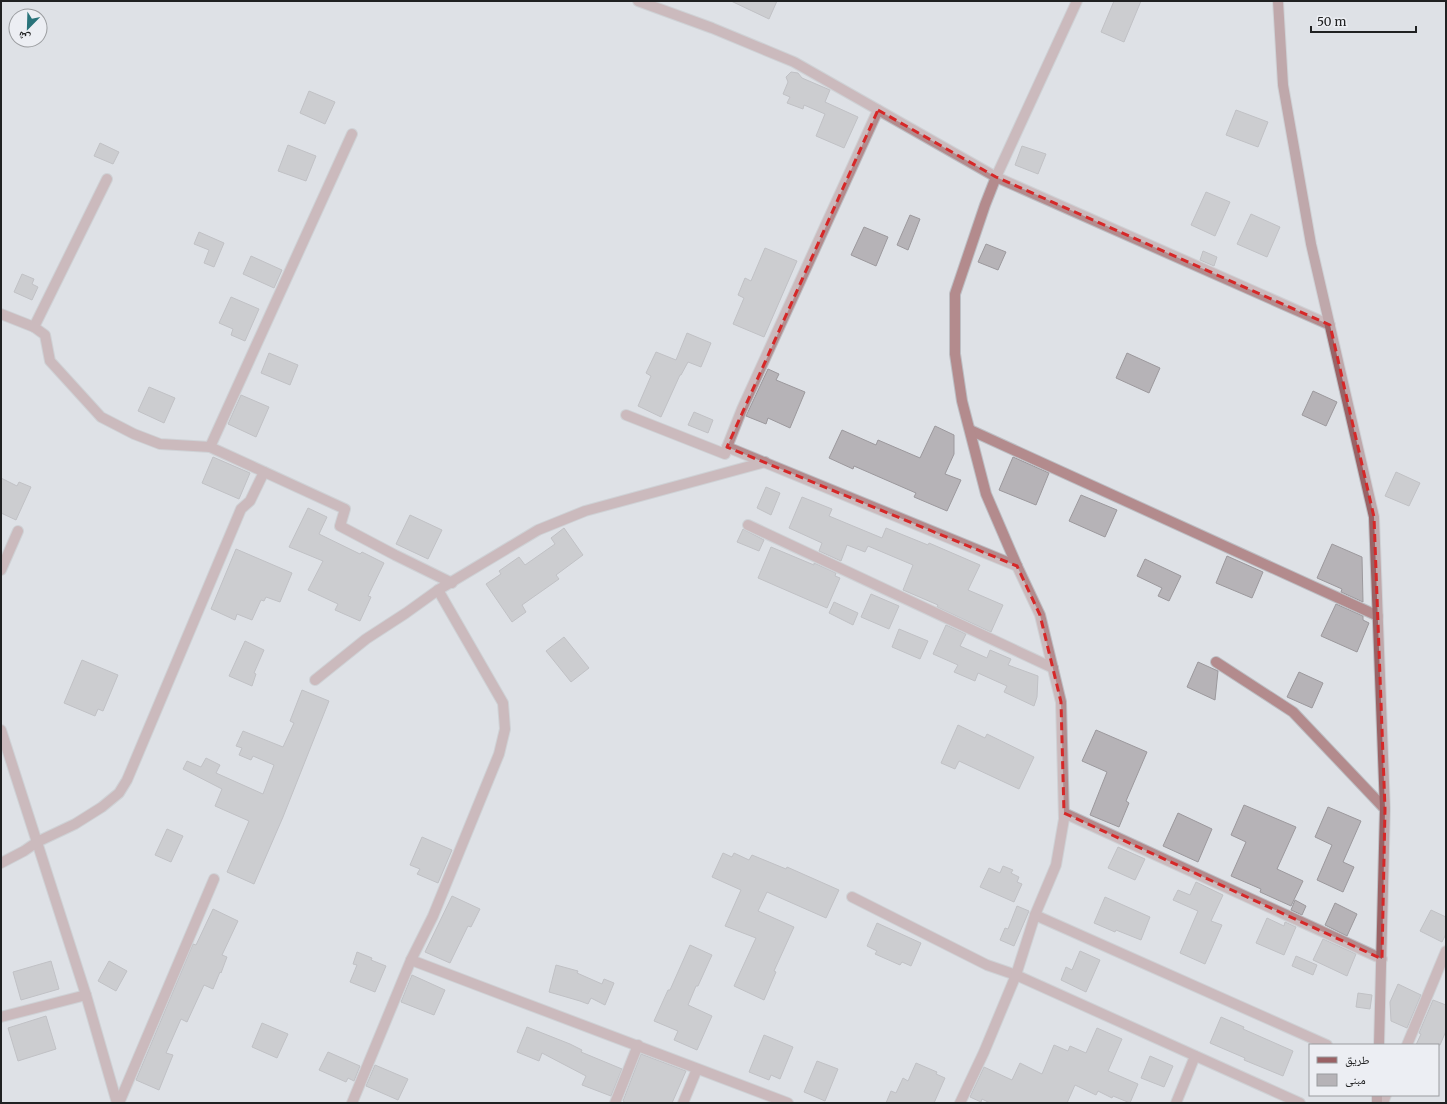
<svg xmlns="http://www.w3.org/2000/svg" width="1447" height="1104" font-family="Merriweather,'Noto Naskh Arabic',serif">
  <rect width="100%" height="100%" fill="#dee1e6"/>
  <g fill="#b6b3b7" stroke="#9c999d">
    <path d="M731,1H777L769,19Z"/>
    <path d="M1114,1H1141L1124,42L1101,32Z"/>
    <path d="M791,72L798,73L802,78L830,90L825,102L858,117L844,148L816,136L825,114L804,105L803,109L787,103L790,97L783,94L788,82L786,77Z"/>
    <path d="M309,91L335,102L325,124L300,113Z"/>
    <path d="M1236,110L1268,122L1258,147L1226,135Z"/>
    <path d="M100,143L119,152L113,164L94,156Z"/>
    <path d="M288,145L316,156L306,181L278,171Z"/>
    <path d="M1022,146L1046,154L1038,174L1015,165Z"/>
    <path d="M1206,192L1230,202L1215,236L1191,225Z"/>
    <path d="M1251,214L1280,227L1267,257L1237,244Z"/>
    <path d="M910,215L920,219L908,250L897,245Z"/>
    <path d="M864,227L888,237L876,266L851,255Z"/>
    <path d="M199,232L224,243L214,267L204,263L209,250L194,244Z"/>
    <path d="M986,244L1006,252L998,270L978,262Z"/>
    <path d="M765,248L797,261L764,337L733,324L744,298L738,295L745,278L751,281Z"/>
    <path d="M1203,251L1217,257L1214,266L1200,260Z"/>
    <path d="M251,256L282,270L274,288L243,274Z"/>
    <path d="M22,274L34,279L32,284L38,287L32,300L14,292Z"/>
    <path d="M231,297L259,309L245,341L231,335L233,329L219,323Z"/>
    <path d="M687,333L711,343L701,367L688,362L681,375H680L661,417L638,406L651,376L646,373L656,352L676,360Z"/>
    <path d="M269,353L298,365L290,385L261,373Z"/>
    <path d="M1127,353L1160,368L1149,393L1116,378Z"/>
    <path d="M768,369L779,374L776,380L805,392L790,428L768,418L766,424L746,416Z"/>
    <path d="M149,387L175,398L164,423L138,411Z"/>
    <path d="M1313,391L1337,402L1326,426L1302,415Z"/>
    <path d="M241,395L269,407L256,437L228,424Z"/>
    <path d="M694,412L713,420L708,433L688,425Z"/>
    <path d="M935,426L954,435V454L945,474L961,480L947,511L914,497L916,493L854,466L853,469L829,458L842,430L876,445L878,440L920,458Z"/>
    <path d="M213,457L250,473L239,499L202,483Z"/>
    <path d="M1013,457L1049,473L1036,505L999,490Z"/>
    <path d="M1396,472L1420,483L1409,506L1385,496Z"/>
    <path d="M1,478L17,486L19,482L31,487L16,520L1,513Z"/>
    <path d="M766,487L780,493L771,515L757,508Z"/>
    <path d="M1081,495L1117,510L1105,537L1069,521Z"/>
    <path d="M802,497L832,509L829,516L882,538L886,528L928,545L929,543L980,565L968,590L1003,605L991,632L937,607L938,605L903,590L913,565L868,546L865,552L847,545L841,561L819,551L822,543L789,528Z"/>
    <path d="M308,508L327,517L319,534L360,554L362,552L384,563L368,596L371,597L360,621L335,610L338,604L308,590L323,561L289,547Z"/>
    <path d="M410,515L442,530L428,559L396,544Z"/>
    <path d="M564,528L583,555L556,575L559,579L522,605L526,612L512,622L486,584L501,574L499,571L519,557L525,565L555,544L551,538Z"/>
    <path d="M743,529L764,540L759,551L737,542Z"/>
    <path d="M1332,544L1362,557L1363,602L1341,592L1342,589L1317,578Z"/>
    <path d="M771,547L814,565V563L836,573L835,576L840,578L827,608L758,578Z"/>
    <path d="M236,549L292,573L280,602L266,597L264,601L261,600L252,620L237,614L235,620L211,609Z"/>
    <path d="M1227,556L1263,572L1252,598L1216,583Z"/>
    <path d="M1145,559L1181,576L1169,601L1158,596L1162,588L1137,576Z"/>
    <path d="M871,594L899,606L889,629L861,617Z"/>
    <path d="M834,602L858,613L853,625L829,613Z"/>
    <path d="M1336,604L1363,616V620L1369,623L1357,652L1321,636Z"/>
    <path d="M946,625L966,634L960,646L987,658L990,650L1011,659L1008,665L1038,676L1037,697L1034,706L1004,692L1007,686L978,673L975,681L954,672L958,665L933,654Z"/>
    <path d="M899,629L928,641L920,659L892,647Z"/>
    <path d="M564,637L589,668L571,682L546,651Z"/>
    <path d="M245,641L264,650L254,673L256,674L252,686L229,676Z"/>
    <path d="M82,660L118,675L103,711L98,709L95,716L64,703Z"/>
    <path d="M1198,662L1218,671L1215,700L1187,687Z"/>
    <path d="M1299,672L1323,683L1312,708L1287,697Z"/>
    <path d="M302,690L329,701L283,817L254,884L227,872L249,821L215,806L222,789L183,769L187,761L201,767L206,758L220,765L216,773L263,794L274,765L253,756L251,760L239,755L242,748L236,746L243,731L283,747L294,723L290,721Z"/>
    <path d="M958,725L985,738L987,734L1034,757L1019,789L959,761L955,769L941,763Z"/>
    <path d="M1096,730L1147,752L1126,801L1129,803L1119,827L1090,815L1107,772L1082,761Z"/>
    <path d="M1244,805L1296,827L1277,869L1303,881L1291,906L1260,892L1261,889L1231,876L1246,842L1231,835Z"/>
    <path d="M1328,807L1361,821L1343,862L1354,867L1343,892L1317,880L1332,845L1315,837Z"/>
    <path d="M1178,813L1212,829L1198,862L1163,846Z"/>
    <path d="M167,829L183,836L171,862L155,855Z"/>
    <path d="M422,837L452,850L438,883L417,874L420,869L410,865Z"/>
    <path d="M1118,847L1145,859L1135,880L1108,868Z"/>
    <path d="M723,853L732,857L734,853L749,860L752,855L786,869L787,867L839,890L826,918L767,892L758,911L794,927L774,971L776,972L764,1000L734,986L756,938L725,926L741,890L712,877Z"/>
    <path d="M1003,866L1013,870L1011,873L1019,877L1017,882L1022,884L1014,902L980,887L989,868L1000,873Z"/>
    <path d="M1196,882L1223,895L1211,921L1222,925L1205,964L1180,953L1198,911L1173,900L1178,890L1190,895Z"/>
    <path d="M452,896L480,909L471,927L468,926L450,963L425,952Z"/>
    <path d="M1105,897L1150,917L1141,940L1116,930L1115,932L1094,923Z"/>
    <path d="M1295,900L1306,906L1302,915L1291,910Z"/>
    <path d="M1335,903L1357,914L1347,936L1325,925Z"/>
    <path d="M1017,906L1029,911L1014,946L1000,940L1005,928L1008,929Z"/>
    <path d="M213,909L238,921L222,955L227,957L221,973L220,972L213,989L204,985L187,1022L181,1019L166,1053L173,1055L159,1090L136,1080L193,944L196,945Z"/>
    <path d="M1431,910L1446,917V934L1442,942L1420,931Z"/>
    <path d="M1267,918L1284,926L1285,922L1296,927L1284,955L1256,943Z"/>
    <path d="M877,923L921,943L911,966L902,962L900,965L875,954L877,951L867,946Z"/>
    <path d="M1323,939L1356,954L1347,976L1313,960Z"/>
    <path d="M690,945L712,955L698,986H696L688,1005L712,1016L697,1050L674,1040L678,1031L654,1021L668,990H670Z"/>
    <path d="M1080,951L1100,960L1086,992L1061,980L1066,967L1072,970Z"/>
    <path d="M357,952L372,958L371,960L386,966L375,992L350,982L357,965L353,964Z"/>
    <path d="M1296,956L1317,965L1313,975L1292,966Z"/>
    <path d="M51,961L59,989L21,1000L13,972Z"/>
    <path d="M109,961L127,971L116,991L98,981Z"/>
    <path d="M556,965L578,971L577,973L602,984L604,979L614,983L605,1005L591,998L588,1004L580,1001L549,992Z"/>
    <path d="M412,975L445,990L434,1015L401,1002Z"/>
    <path d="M1398,984L1421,995L1407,1028L1391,1021L1390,1002Z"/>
    <path d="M1358,993L1372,995L1370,1009L1356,1007Z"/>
    <path d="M1433,1000L1446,1005V1031L1440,1045H1416L1421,1034L1419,1033Z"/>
    <path d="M46,1016L56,1049L18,1061L8,1028Z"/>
    <path d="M1221,1017L1244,1027L1243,1029L1293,1051L1283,1076L1244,1060L1245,1058L1210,1043Z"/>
    <path d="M262,1023L288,1034L277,1058L252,1047Z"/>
    <path d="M527,1027L570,1044L582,1050L581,1052L622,1069L611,1096L582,1085L586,1076L542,1053L539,1061L517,1052Z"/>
    <path d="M1097,1028L1122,1039L1108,1071L1138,1084L1130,1103L1113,1096L1112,1098L1098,1091L1096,1095L1075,1085L1067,1103H990L982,1099L981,1102L970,1097L984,1067L1012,1080L1020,1063L1042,1074L1054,1045L1068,1051L1070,1046L1086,1053Z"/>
    <path d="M764,1035L793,1047L780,1079L771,1075L769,1080L749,1072Z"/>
    <path d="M328,1052L360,1066L354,1081L348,1078L346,1082L319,1070Z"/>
    <path d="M641,1054L686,1071L672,1103H626L623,1101Z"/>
    <path d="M1150,1056L1173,1066L1164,1087L1141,1078Z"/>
    <path d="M817,1061L838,1069L825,1101L804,1092Z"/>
    <path d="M916,1063L937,1072L936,1074L945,1078L934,1103H886L891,1091L896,1093L903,1078L908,1081Z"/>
    <path d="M375,1065L408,1079L398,1100L366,1086Z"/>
  </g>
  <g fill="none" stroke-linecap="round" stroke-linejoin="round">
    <defs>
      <g id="street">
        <path d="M638,1L712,28L794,62L996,177L1330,325"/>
        <path d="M878,110L742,409L727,447L1017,566"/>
        <path d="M1,314L34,327L107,179"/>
        <path d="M34,327L45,335L50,361L101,417L134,434L160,444L210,447L345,509L340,526L395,555L452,583"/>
        <path d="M626,415L725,454L727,447"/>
        <path d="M970,430L1378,616"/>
        <path d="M210,447L352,134"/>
        <path d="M748,525L1053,668"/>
        <path d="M1,570L18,531"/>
        <path d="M1216,662L1293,712L1385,809"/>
        <path d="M315,680L366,639L406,613L438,590"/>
        <path d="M1,730L86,995L117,1103"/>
        <path d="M1064,813L1382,959"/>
        <path d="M1,863L24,851L37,842L75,824L102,807L119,793L127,780L241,509L250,501L264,472"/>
        <path d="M852,897L987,965L1016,975L1300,1103"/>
        <path d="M1035,915L1327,1045"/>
        <path d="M411,960L788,1103"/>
        <path d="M1,1017L86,995"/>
        <path d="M1407,1045L1446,951"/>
        <path d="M119,1103L214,879"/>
        <path d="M352,1103L411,960L433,916L499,754L505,729L503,703L438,590L538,530L585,511L765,462"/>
        <path d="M615,1103L638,1045"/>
        <path d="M683,1103L697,1069"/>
        <path d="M960,1103L984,1052L1016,975L1035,915L1056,865L1064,819L1061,702L1040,615L1017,566L986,494L962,401L955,354V294L985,205L996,177L1077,1"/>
        <path d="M1176,1103L1195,1056"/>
        <path d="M1383,1103L1386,1095"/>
      </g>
      <g id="secondary">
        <path d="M1278,1L1283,85L1311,244L1374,517L1385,809L1379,1045"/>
        <path d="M1377,1103V1095"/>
      </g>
    </defs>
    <use href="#street" stroke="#bcbec3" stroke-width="12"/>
    <use href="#secondary" stroke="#bcbec3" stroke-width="12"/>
    <use href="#street" stroke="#b38b8d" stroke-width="10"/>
    <use href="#secondary" stroke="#9a6265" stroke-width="10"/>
  </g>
  <path d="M0 0H1447V1104H0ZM878,110L996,177L1330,325L1374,517L1385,809L1382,959L1064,813L1061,702L1040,615L1017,566L727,447Z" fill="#dee1e6" fill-opacity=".55" fill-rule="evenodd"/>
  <path fill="none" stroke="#d62828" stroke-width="3" stroke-dasharray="8 5" stroke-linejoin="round" d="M878,110L996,177L1330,325L1374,517L1385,809L1382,959L1064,813L1061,702L1040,615L1017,566L727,447Z"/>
  <rect width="1447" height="1104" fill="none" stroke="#202122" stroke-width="4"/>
  <rect x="1309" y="1044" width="130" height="52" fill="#eceef3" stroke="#9a9c9f"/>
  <rect x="1317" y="1057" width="20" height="6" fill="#9a6265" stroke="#9a9c9f"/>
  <text x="1345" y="1064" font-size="12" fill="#202122">طريق</text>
  <rect x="1317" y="1074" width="20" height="12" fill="#b6b3b7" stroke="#9a9c9f"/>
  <text x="1345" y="1084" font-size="12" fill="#202122">مبنى</text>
  <g transform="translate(28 28) rotate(203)"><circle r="19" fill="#eceef3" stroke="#9a9c9f"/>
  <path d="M0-3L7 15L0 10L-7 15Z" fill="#29737a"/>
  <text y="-6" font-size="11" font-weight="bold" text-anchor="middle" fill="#202122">ش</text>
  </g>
  <path d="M1311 26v6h105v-6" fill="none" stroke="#202122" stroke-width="2"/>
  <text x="1317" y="26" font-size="12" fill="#202122" stroke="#eceef3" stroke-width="3" paint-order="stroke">50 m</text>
</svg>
